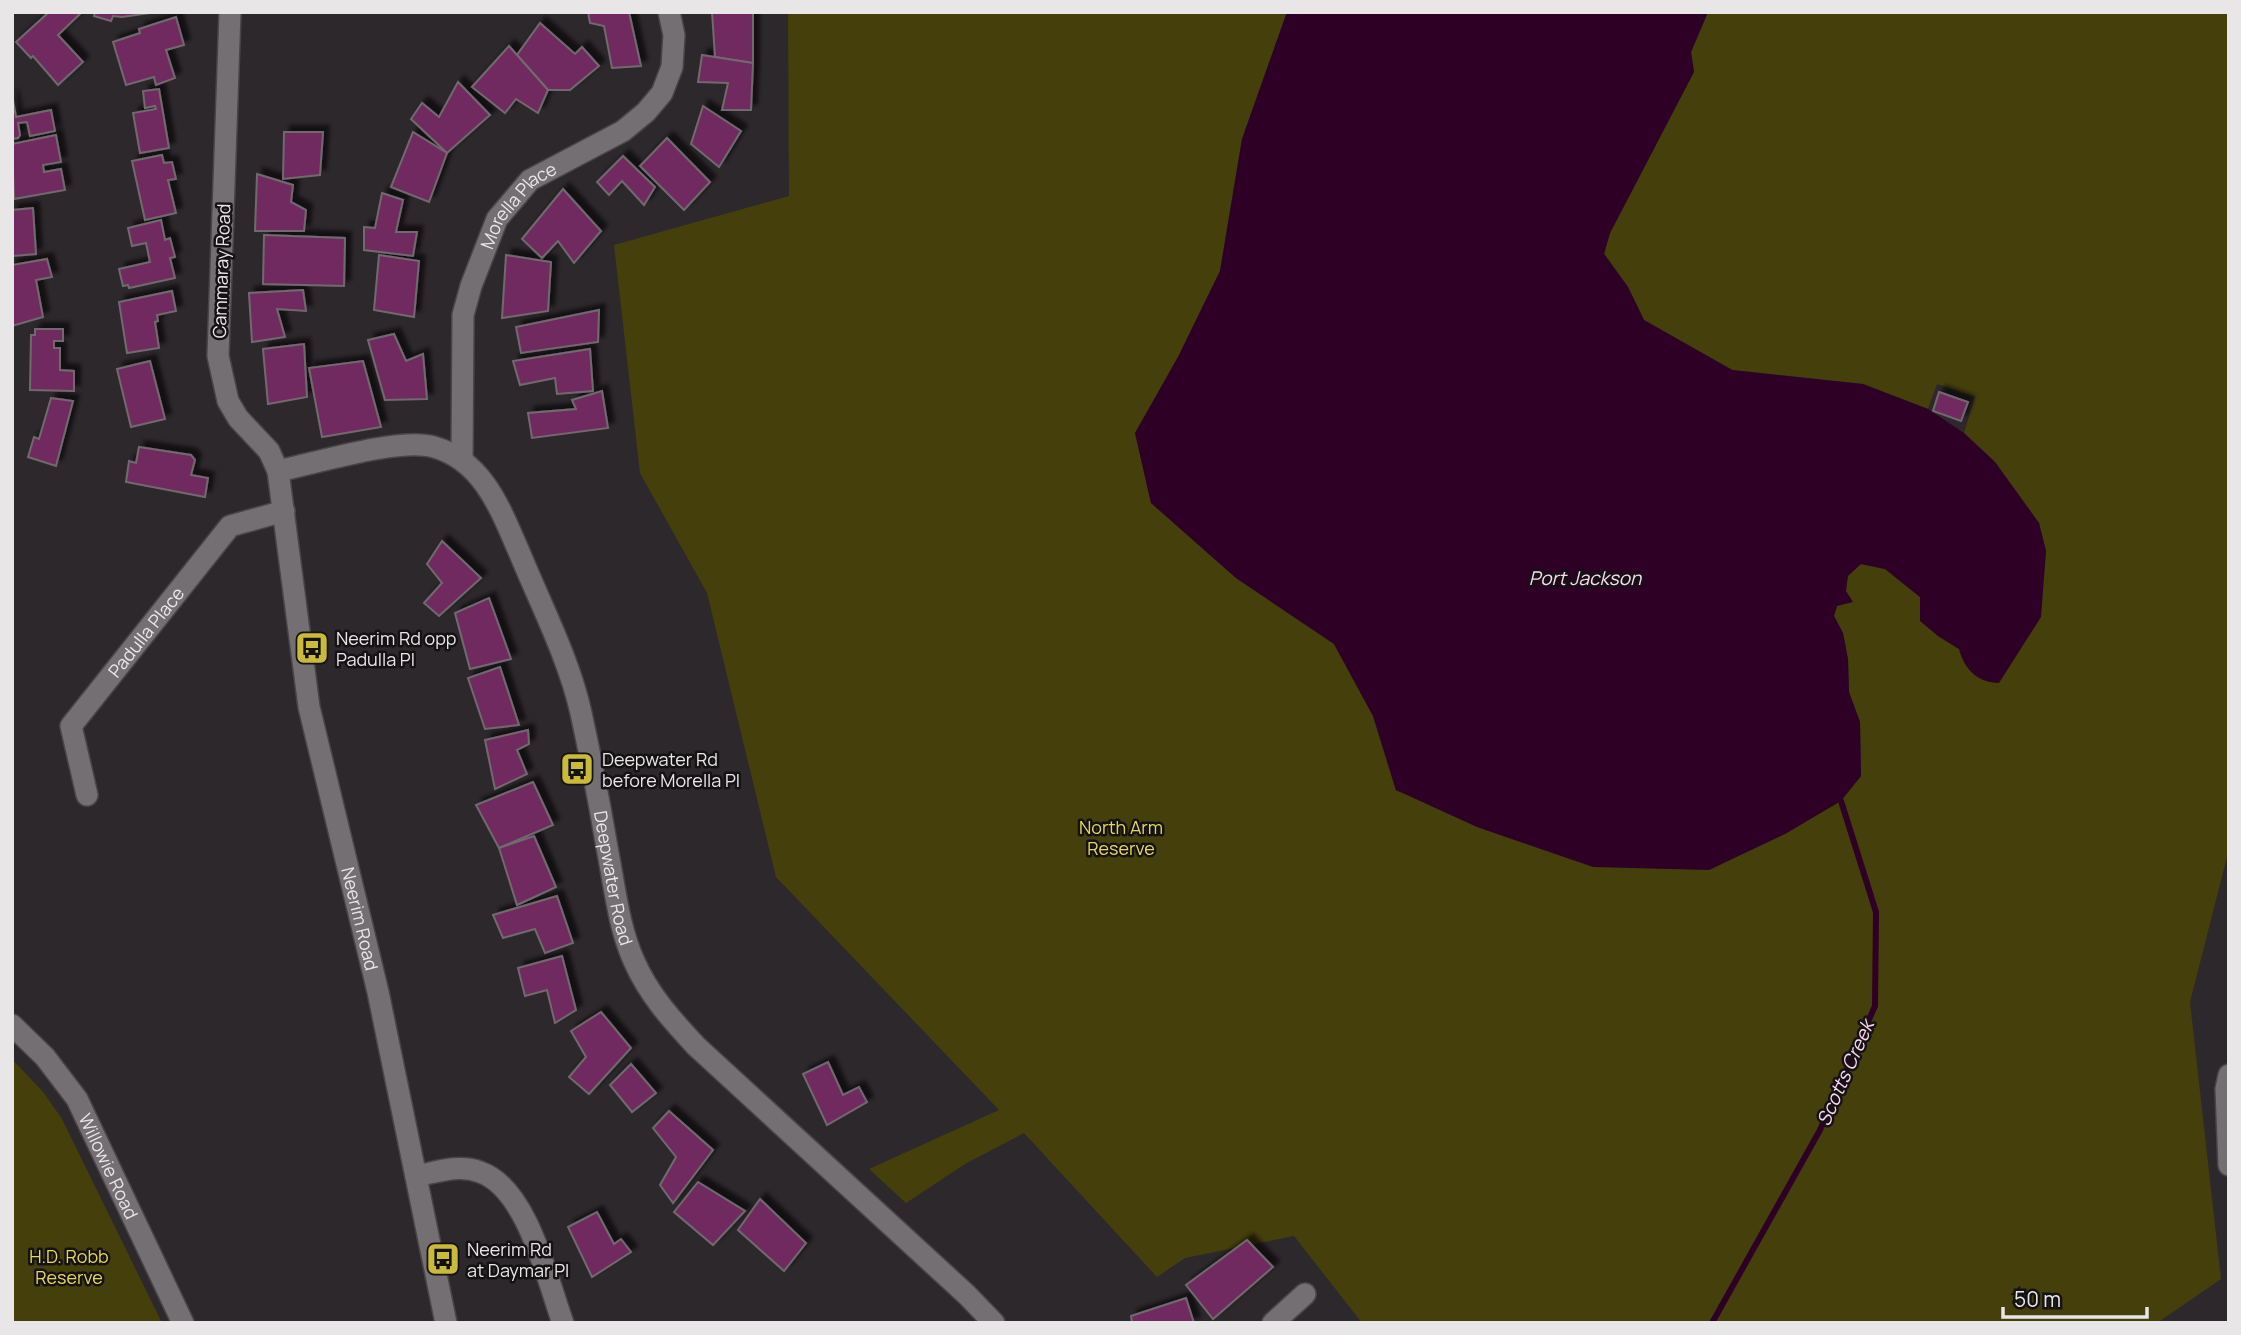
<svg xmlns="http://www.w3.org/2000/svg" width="2241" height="1335" font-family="Manrope,sans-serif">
  <defs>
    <filter id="shadow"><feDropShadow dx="6" dy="-6" stdDeviation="2" flood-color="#0009"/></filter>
  </defs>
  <rect width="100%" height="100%" fill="#2d282c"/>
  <g fill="#453f0c">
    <path d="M788,12H1287L1242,139L1220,271L1178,357L1135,433L1151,503L1236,578L1334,644L1373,716L1396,791L1709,870L1785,834L1840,801L1861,776L1860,722L1849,692L1848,659L1843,633L1834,616C1838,601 1846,591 1848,575L1861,564L1885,569L1920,597L1938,636L1959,649L2046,551L2039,523L1995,462L1964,433L1975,397L1937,384L1928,409L1863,384L1733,370L1644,320L1628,287L1604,253L1610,233L1694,72L1691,52L1708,12H2229V849L2190,1002L2221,1279L2157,1323H1362L1294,1236L1185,1258L1157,1277L1024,1133L965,1164L906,1203L869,1169L999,1110L776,877L707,593L640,473L614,245L789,196Z"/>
    <path d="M12,1059L44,1093L62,1119L162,1323H12Z"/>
  </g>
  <path fill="#2e0026" d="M1287,12H1708L1691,52L1694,72L1610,233L1604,254L1628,287L1644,320L1732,370L1863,384L1928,409L1964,433L1995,462L2039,523L2046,551L2041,617L1999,683C1978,683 1964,669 1959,649L1938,636L1920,621V597L1885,569L1861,564L1848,576L1846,591L1853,602L1837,606L1834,616L1843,633L1848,659L1849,692L1860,722L1861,776L1841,801L1785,834L1709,870L1593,867L1477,827L1396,790L1373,716L1334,644L1236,578L1151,503L1135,433L1178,357L1220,271L1242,139Z"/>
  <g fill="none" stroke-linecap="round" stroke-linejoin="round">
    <path stroke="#2e0026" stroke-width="6" d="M1712,1323L1820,1130L1875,1006L1876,912L1841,801"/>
  </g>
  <g fill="#6f2a60" stroke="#706a6e" stroke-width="2" filter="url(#shadow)">
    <path d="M49,12H82L58,35L83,62L58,85L33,56L31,58L16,42Z"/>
    <path d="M95,12H157L122,17L113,16L111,21L94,16Z"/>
    <path d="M588,12H629L641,66L612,68L604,26L590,23Z"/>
    <path d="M712,12H753V63L715,57Z"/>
    <path d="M176,17L184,45L166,50L175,78L156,85L154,77L126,85L113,42L140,33L139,29Z"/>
    <path d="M540,23L575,54L582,47L599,66L570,90H548L517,55Z"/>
    <path d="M509,46L548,90L538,113L516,99L505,113L472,87Z"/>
    <path d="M702,55L753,63L751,110H722L728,83L698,82Z"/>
    <path d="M458,82L490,115L447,153L411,119L422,103L439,117Z"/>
    <path d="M159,89L169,148L140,153L133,113L156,109L155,106L145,108L143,91Z"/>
    <path d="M12,95L16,117L51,110L55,131L30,136L27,122L18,123L20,135L18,138L12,139Z"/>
    <path d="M703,106L741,131L719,167L691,144Z"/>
    <path d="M284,132H323L320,175L283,179Z"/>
    <path d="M413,132L447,153L429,202L391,187Z"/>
    <path d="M56,135L61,162L43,165L44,172L61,169L65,190L14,199L12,144Z"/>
    <path d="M667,138L710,182L684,210L640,166Z"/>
    <path d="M162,155L164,163L172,162L176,179L168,180L176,213L145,220L132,161Z"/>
    <path d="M623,156L655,187L644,205L622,181L609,195L597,182Z"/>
    <path d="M257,174L293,185L291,202L306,210L304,231H255Z"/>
    <path d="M563,189L601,231L574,263L558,241L542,258L522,239Z"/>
    <path d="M382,193L403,200L396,232H417L413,256L364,250V227L375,228Z"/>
    <path d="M33,208L36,254L13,256L12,210Z"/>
    <path d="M161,220L165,240L170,238L175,257L170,258L175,278L129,288L128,285L123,286L119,269L150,262L146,243L132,246L128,228Z"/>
    <path d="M264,235L345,238L344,286L263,284Z"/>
    <path d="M379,255L419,261L414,317L374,310Z"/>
    <path d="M506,255L551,262L548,311L502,318Z"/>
    <path d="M47,259L52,277L36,280L43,317L12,326V265Z"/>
    <path d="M303,290L306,311L277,309L285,337L252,342L249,293Z"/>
    <path d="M172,291L176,311L157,315L158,321L155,322L159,348L127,353L119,302Z"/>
    <path d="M599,310L598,342L521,353L516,327Z"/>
    <path d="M35,329H63V341H54V348H60V370L74,371V391L30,390L31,335H35Z"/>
    <path d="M394,334L406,361L423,354L427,399L385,400L368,340Z"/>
    <path d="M304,344L307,397L268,404L263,349Z"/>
    <path d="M590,349L593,391L557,394L555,378L520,385L513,361Z"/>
    <path d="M150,361L165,419L131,427L117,369Z"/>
    <path d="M363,361L381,427L322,437L309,368Z"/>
    <path d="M602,391L608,428L532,438L528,413L576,409L572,400Z"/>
    <path d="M1939,392L1968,402L1961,421L1933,411Z"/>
    <path d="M51,398L73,401L56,466L28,457L34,437L39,439Z"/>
    <path d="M139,447L191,455L195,460L191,475L208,478L205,497L126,482L129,461L136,463Z"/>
    <path d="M442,541L481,578L439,616L424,603L442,583L427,564Z"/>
    <path d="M489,598L511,659L470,669L455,613Z"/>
    <path d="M500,667L519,725L485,729L468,678Z"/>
    <path d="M528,730L529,744L517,750L527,774L495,789L485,740Z"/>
    <path d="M533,782L553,825L499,848L476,805Z"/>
    <path d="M534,836L556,887L517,905L499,848Z"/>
    <path d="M557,896L573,943L545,953L535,929L503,938L493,915Z"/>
    <path d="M562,956L576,1010L555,1023L547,990L525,996L518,968Z"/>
    <path d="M601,1012L631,1048L589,1094L569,1077L586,1057L571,1031Z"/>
    <path d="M828,1062L843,1095L859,1087L867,1102L827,1125L803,1074Z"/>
    <path d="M631,1064L656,1093L632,1112L610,1085Z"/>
    <path d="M669,1111L713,1150L673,1203L660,1185L676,1157L653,1128Z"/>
    <path d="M698,1182L745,1211L713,1245L674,1212Z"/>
    <path d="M760,1199L806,1243L784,1271L738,1230Z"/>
    <path d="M597,1212L614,1244L621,1239L631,1252L592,1277L568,1227Z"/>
    <path d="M1247,1240L1273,1267L1213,1319L1186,1285Z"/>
    <path d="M1186,1298L1194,1323H1132L1131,1316Z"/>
  </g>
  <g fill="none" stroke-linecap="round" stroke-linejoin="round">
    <defs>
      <g id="street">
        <path id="s1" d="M230,12L218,356L228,401L238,418L269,451L278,471L309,707L378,992L446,1323"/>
        <path id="s2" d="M462,460L463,315L471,286L497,219L530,180L623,131L646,112L662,93L672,67L674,35L669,12"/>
        <path id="s3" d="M278,471C316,463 400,437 434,447C484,461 501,511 520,554C541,605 569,659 581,713C591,759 600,806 608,853C615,889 619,928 634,961C649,995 671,1019 696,1046L967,1295L994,1323"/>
        <path id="s4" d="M87,795L71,726L230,526L284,511"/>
        <path id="s5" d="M12,1025L45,1057L77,1099L183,1323"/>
        <path d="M2229,1075L2226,1089L2229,1165"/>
        <path d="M416,1176C437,1172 459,1164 480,1172C527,1188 547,1279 563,1323"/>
        <path d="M1273,1323L1305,1294"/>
      </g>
    </defs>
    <use href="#street" stroke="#494447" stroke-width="24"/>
    <use href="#street" stroke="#746f73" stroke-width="21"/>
  </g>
  <defs>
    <symbol id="bus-square" viewBox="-11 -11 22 22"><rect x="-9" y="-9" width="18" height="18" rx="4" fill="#caba3a" stroke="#141213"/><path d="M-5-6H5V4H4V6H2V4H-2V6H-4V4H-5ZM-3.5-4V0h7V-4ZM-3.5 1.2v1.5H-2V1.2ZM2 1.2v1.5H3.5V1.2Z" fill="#111"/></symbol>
  </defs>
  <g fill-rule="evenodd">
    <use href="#bus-square" x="293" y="629" width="38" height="38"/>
    <use href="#bus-square" x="558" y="750" width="38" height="38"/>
    <use href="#bus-square" x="424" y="1240" width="38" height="38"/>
  </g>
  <g text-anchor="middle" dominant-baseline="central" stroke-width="5" stroke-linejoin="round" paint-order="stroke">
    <g font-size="18" fill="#e9e6e8" stroke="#141213">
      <text stroke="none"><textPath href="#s2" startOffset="271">Morella Place</textPath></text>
      <text transform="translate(221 271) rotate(-88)">Cammaray Road</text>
      <text stroke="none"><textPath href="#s4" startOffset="191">Padulla Place</textPath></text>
      <text stroke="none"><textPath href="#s3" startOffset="640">Deepwater Road</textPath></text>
      <text stroke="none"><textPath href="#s1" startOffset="933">Neerim Road</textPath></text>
      <text stroke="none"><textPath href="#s5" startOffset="173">Willowie Road</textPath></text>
    </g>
    <g font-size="18" fill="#e9e6e8" stroke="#141213" text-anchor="start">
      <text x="336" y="638">Neerim Rd opp<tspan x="336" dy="21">Padulla Pl</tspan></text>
      <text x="602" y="759">Deepwater Rd<tspan x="602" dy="21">before Morella Pl</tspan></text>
      <text x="467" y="1249">Neerim Rd<tspan x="467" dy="21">at Daymar Pl</tspan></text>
    </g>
    <g font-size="18" fill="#e7d755" stroke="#141213">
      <text x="1121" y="827">North Arm<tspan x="1121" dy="21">Reserve</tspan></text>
      <text x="69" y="1256">H.D. Robb<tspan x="69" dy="21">Reserve</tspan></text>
    </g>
    <g font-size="19" font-style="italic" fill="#ffd6f3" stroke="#141213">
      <text x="1585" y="578">Port Jackson</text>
      <text transform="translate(1845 1073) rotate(-66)">Scotts Creek</text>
    </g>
  </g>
  <rect width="2241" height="1335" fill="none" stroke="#e9e6e8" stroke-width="28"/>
  <path d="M2003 1307v10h144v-10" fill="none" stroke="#e9e6e8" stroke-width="3.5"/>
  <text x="2014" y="1307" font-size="21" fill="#e9e6e8" stroke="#141213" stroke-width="5" paint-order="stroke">50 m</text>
</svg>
